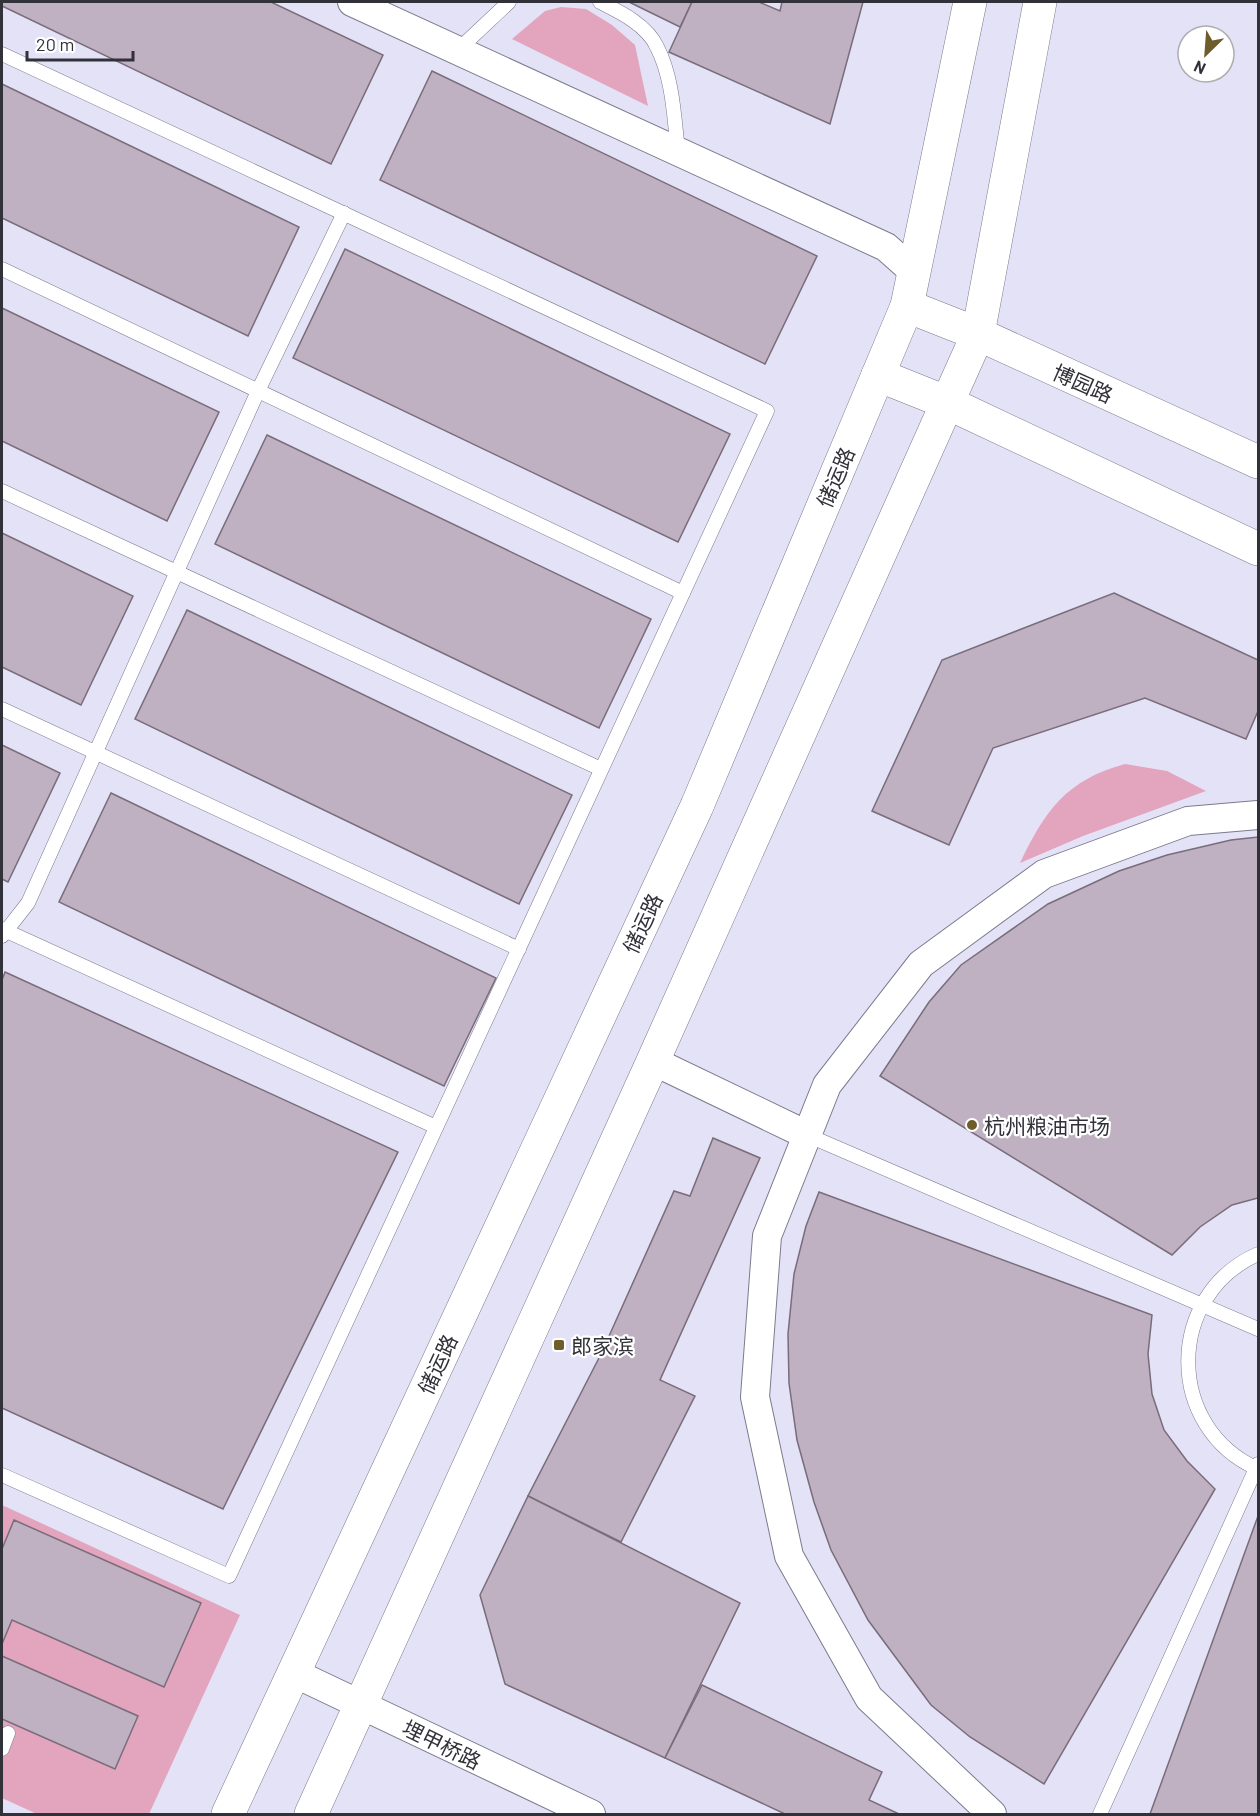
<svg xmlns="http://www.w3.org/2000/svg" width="1260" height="1816" font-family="Barlow,'Noto Sans SC',sans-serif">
  <rect width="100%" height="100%" fill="#e3e2f7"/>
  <g fill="#e3a4be">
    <path d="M561,7L586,9L612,25L635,45L648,106L512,39L545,11Z"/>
    <path d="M1125,764L1167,771L1206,791L1083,836L1020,863C1045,811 1066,780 1125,764Z"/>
    <path d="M2,1505L240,1615L149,1814H37L2,1798Z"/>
  </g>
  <g fill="#bfb1c1" stroke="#796c7b" stroke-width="1.5">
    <path d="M2,2H271L383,55L331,164L2,6Z"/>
    <path d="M629,2H692L680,27Z"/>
    <path d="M692,2H759L780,11L782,2H863L830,124L669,52Z"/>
    <path d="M432,71L817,256L765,364L380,180Z"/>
    <path d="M2,84L299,227L248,336L2,218Z"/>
    <path d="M345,249L730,434L678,542L293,358Z"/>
    <path d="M2,308L219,412L167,521L2,441Z"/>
    <path d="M267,435L651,619L599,728L215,544Z"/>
    <path d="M2,533L133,596L81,705L2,667Z"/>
    <path d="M1114,593L1258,660V711L1246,739L1145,698L993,748L949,845L872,811L942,660Z"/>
    <path d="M187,610L572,795L519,904L135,719Z"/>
    <path d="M2,745L60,773L8,882L2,879Z"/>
    <path d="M111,793L496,978L444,1086L59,902Z"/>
    <path d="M1258,837V1198L1232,1205L1200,1227L1172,1255L880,1076L929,1002L961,965L1048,904L1119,871L1167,855L1231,840Z"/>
    <path d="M5,972L398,1152L223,1509L2,1408V980Z"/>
    <path d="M713,1138L760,1158L660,1380L695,1396L621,1542L528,1496L601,1354L674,1191L690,1196Z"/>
    <path d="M819,1192L1152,1315L1148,1354L1152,1394L1164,1430L1187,1461L1215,1489L1044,1784L970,1737L931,1705L868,1620L831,1550L814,1502L797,1440L789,1383L788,1334L794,1274L806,1226Z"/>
    <path d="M528,1496L740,1603L665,1758L505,1684L480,1595Z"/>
    <path d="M1258,1516V1814H1150Z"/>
    <path d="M14,1520L201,1603L164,1687L12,1620L2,1644V1549Z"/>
    <path d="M2,1656L138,1716L115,1769L2,1719Z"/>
    <path d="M702,1685L882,1772L869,1800L899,1814H785L665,1758Z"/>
  </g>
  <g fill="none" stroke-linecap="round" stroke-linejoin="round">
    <defs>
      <g id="service">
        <path d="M600,2C620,12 647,25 657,47C673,78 674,117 678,151"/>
        <path d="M458,50L509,2"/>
        <path d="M2,54L767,411L229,1576L2,1475"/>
        <path d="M2,269L683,593"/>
        <path d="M2,491L601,769"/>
        <path d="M2,709L519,949"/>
        <path d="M2,929L436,1127"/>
        <path d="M2,936L28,903L258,391L344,213"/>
        <path d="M807,1135L1258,1329"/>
        <path d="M1258,1254C1165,1295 1165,1428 1258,1469"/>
        <path d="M2,1749L8,1733"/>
        <path d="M1100,1814L1258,1464"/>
      </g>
      <g id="minor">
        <path d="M352,2L886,247L913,271"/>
        <path d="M653,1061L807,1135"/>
        <path d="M294,1673L591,1814"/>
        <path d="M992,1814L869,1698L789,1556L755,1397L767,1236L827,1085L921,964L1044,874L1188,821L1258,815"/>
      </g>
      <g id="secondary">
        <path d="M907,306L978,334L1258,462"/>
        <path d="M878,375L948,403L1258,549"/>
        <path d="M228,1814L697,806L907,306L970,2"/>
        <path d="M311,1814L653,1061L978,334L1040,2"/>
      </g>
    </defs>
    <use href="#service" stroke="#7c7b8d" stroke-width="15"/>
    <use href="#minor" stroke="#7c7b8d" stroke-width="30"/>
    <use href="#secondary" stroke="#7c7b8d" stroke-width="34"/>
    <use href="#service" stroke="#fff" stroke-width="14"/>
    <use href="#minor" stroke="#fff" stroke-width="28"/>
    <use href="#secondary" stroke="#fff" stroke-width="33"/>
  </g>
  <g fill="#6e5c2a" stroke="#fff" stroke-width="2">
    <circle cx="972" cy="1125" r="6"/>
    <rect x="553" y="1339" width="12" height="12" rx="3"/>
  </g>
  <g text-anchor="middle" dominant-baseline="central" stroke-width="4.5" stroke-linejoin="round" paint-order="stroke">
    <g font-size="21" fill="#313139" stroke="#fff">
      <text transform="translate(1083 383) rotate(24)">博园路</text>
      <text transform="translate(835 477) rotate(-67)">储运路</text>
      <text transform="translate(642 923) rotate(-65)">储运路</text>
      <text transform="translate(437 1364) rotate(-65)">储运路</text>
      <text transform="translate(442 1744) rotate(26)">埋甲桥路</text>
    </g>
    <g font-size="21" fill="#313139" stroke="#fff" text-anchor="start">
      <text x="984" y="1125">杭州粮油市场</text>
      <text x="571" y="1345">郎家滨</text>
    </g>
  </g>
  <rect width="1260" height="1816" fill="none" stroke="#313139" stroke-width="6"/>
  <g transform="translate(1206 54) rotate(205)"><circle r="28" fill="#ffffff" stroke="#adadb0" stroke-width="1.5"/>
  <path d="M0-4.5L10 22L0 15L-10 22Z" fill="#6e5c2a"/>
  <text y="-9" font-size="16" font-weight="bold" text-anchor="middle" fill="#313139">N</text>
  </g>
  <path d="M27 51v9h106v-9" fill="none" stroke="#313139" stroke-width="3"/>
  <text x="36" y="51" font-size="18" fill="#313139" stroke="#ffffff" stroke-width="4.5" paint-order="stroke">20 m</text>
</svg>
